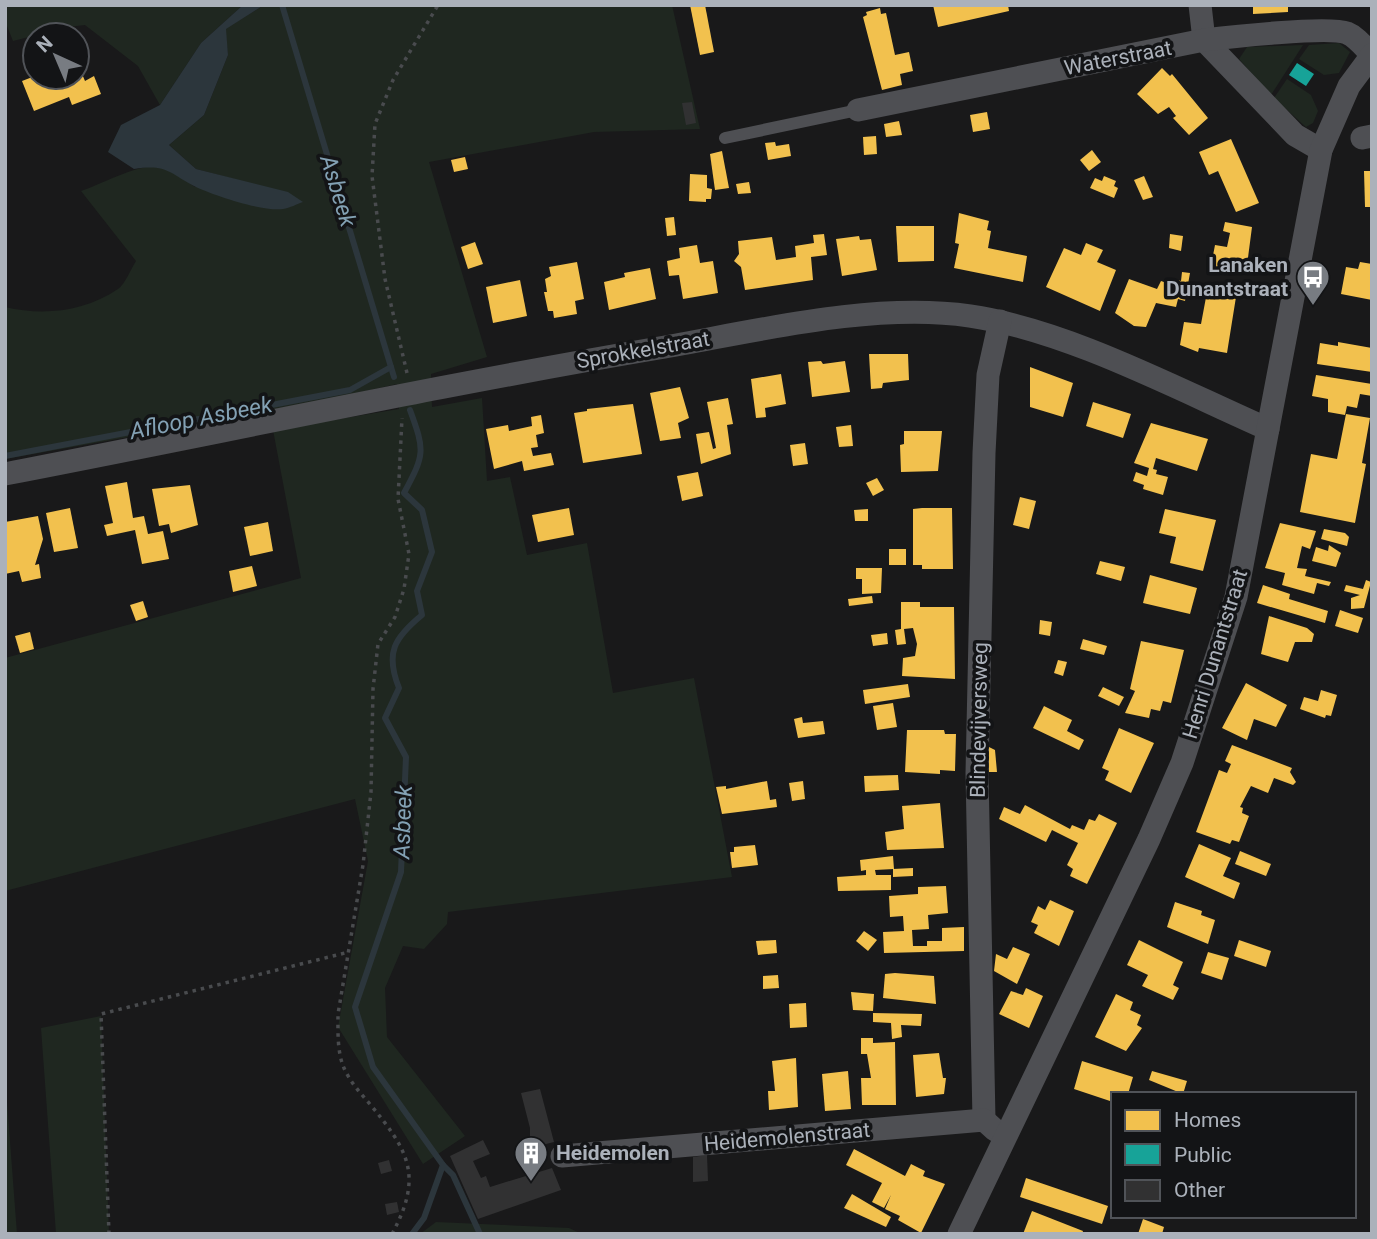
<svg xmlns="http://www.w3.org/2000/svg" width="1377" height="1239" font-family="Roboto,sans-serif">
  <rect width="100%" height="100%" fill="#19191a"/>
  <g fill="#1f2720">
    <path d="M5,5H243L201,43L160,105L138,66L85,25L68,27L13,41L5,21Z"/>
    <path d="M264,5H672L700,129L594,132L429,162L487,357L431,374L432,407L482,398L487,481L510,477L527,555L587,543L613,693L694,678L732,877L448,912L447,924L424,949L403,946L385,988L387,1037L465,1136L423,1164L338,1027L368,861L355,799L5,891V658L301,578L273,430L399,409L397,384L286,409L5,459V307C43,316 84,312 118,289C125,284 131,269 136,261L81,191C103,184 146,159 167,168C177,173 186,181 195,187L234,179L196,169L169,145L204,115L228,55L225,29Z"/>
    <path d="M1339,43L1350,52L1339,73L1324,75L1299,59L1309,45Z"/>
    <path d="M1303,45L1271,95L1239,59L1247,47Z"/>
    <path d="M1287,79L1311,95L1318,111L1313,123L1306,127L1274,98Z"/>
    <path d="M101,1016L109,1234H56L41,1028Z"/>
    <path d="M5,1075L17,1234H5Z"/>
    <path d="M436,1222L569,1228L582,1234H420Z"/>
  </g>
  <path fill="#2c363c" d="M243,5H264L226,29L228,55L204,115L169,145L196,169L288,192L303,202C297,204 290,208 283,209C263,212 212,195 194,186C168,172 166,164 134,169L108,152L121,125L160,105L201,43Z"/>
  <g fill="#f2c14e">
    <path d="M690,5H705L714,52L700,55Z"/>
    <path d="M933,5H1008L1009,11L938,27Z"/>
    <path d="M1253,5H1288V12L1253,14Z"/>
    <path d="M880,8L881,14L886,13L895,55L909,52L913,71L900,74L902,85L882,90L863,17L867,15L866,12Z"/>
    <path d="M77,62L85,81L94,76L101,94L72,105L69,97L34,111L22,81L35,76L77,77Z"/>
    <path d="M1162,68L1170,76L1172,74L1208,118L1189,135L1173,118L1176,116L1169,107L1158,114L1137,94Z"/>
    <path d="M987,112L990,129L973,132L970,115Z"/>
    <path d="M899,121L902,135L886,137L884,124Z"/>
    <path d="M876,136L877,154L864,155L863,137Z"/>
    <path d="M1231,139L1259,203L1236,212L1218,171L1209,175L1199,152Z"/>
    <path d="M775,142L776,146L789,144L791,156L768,160L765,143Z"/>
    <path d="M1092,150L1101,162L1089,171L1080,160Z"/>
    <path d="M722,151L729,188L715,190L710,154Z"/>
    <path d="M465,157L468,169L454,172L451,160Z"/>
    <path d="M1364,171H1372V207H1365Z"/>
    <path d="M690,174L707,175V188L712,189L711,199H706V202L689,201Z"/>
    <path d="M1104,176L1116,181L1114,186L1118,188L1114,198L1090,188L1095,178L1102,181Z"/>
    <path d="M1144,176L1153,197L1143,200L1134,180Z"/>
    <path d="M749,182L751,193L738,194L736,184Z"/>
    <path d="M959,213L989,221L987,230L991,231L988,248L1027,256L1023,282L954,268L959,244L955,243Z"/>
    <path d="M674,217L676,235L667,236L665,218Z"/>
    <path d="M1225,222L1252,227L1246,273L1211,266L1215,245L1227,247L1230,233L1223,231Z"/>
    <path d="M896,226H934V261L898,262Z"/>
    <path d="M824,234L827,255L811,257L813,280L745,290L741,267L734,261L739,254L738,241L772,237L776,260L796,257L795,246L814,243L813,235Z"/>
    <path d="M1170,234L1183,236L1181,251L1169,248Z"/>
    <path d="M859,236L860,240L871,239L877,270L842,276L836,239Z"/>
    <path d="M475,242L483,264L468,269L461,247Z"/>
    <path d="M1086,243L1103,250L1097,262L1116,270L1100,311L1046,287L1064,248L1081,255Z"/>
    <path d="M697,245L700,263L713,261L718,293L683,299L679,275L669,276L667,261L680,258L679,248Z"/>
    <path d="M577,262L584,299L575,301L577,314L554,318L553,311H548L544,292H547L545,279L551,276L549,267Z"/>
    <path d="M1360,262L1372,264V300L1341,294L1346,267L1358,269Z"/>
    <path d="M650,268L656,299L609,310L604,282L625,277L624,273Z"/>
    <path d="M1182,272L1190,273L1185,301L1178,299L1176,307L1156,303L1146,327L1134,326L1115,313L1129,279L1157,289L1161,281L1170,284L1171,278L1181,281Z"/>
    <path d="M520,280L527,316L493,323L486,287Z"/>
    <path d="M1207,292L1236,297L1227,353L1199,348L1198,352L1180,345L1184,322L1201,324Z"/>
    <path d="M1338,342L1372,348V372L1317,364L1320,343L1338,346Z"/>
    <path d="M869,354H908L909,380L883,383L882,388L871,389Z"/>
    <path d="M821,361L823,364L845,361L850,392L812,397L808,362Z"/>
    <path d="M1030,367L1073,383L1063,417L1030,407Z"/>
    <path d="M781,374L786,404L765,408L766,417L756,418L751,379Z"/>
    <path d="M1316,375L1372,384V396L1360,394L1357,408L1347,406L1345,415L1328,412V399L1312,396Z"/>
    <path d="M680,387L689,418L678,423L681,438L660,441L650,393Z"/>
    <path d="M728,398L733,424L727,425L731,454L701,464L696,434L709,432L713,449L716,448L707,402Z"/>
    <path d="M1093,402L1131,414L1123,438L1086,426Z"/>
    <path d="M633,404L642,454L583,463L574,413L587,411V409Z"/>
    <path d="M1346,414L1370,418L1362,463L1366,464L1355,523L1300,512L1311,454L1337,459Z"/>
    <path d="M541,415L544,433L536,435L538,447L531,448L533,456L551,453L554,465L524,471L522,461L494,469L486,429L508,425L509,431L532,426L531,417Z"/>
    <path d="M1151,423L1208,439L1197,471L1156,458L1153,469L1157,470L1156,474L1168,477L1163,495L1143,489L1144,485L1133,481L1136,472L1147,476L1149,468L1134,463Z"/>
    <path d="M851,425L853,446L839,447L836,427Z"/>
    <path d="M904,431H942L938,471L901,472L900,445L904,444Z"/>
    <path d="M805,443L808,464L793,466L790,445Z"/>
    <path d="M698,472L703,496L682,501L677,476Z"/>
    <path d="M877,478L884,490L873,496L866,483Z"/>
    <path d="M127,482L133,518L144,516L148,534L163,531L169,559L142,564L135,530L107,536L104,525L113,523L105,486Z"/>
    <path d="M190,485L198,525L171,533L169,524L159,526L152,489Z"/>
    <path d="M1020,497L1036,501L1029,529L1013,525Z"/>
    <path d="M70,508L78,548L54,552L46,513Z"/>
    <path d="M569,508L574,535L538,542L532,515Z"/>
    <path d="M922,508H952L953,569H922V565H913V509Z"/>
    <path d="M868,509V521H855L854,510Z"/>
    <path d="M1165,509L1216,520L1203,571L1170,563L1176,537L1159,533Z"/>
    <path d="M38,516L43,539L35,565L39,564L41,578L22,582L19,571L5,574V522Z"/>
    <path d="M268,522L273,551L250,556L244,527Z"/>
    <path d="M1280,523L1316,531L1310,549L1302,546L1297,568L1307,569L1305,576L1331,582L1329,586L1317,583L1314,594L1282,585L1285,573L1265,568Z"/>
    <path d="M1324,529L1345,533L1349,537L1347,546L1321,539Z"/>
    <path d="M1329,545L1341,553L1336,567L1312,561L1316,547L1328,551Z"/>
    <rect x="889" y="549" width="17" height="16"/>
    <path d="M1100,561L1125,567L1121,581L1096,574Z"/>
    <path d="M252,566L257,586L233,592L229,571Z"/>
    <path d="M856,568H882L881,593L862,594V579H856Z"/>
    <path d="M1150,575L1197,588L1190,614L1143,603Z"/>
    <path d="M1366,580L1371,582L1364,608L1351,609V598L1360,595L1344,591L1346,585L1363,589Z"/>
    <path d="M1263,585L1290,594L1289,599L1328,611L1325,623L1257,603Z"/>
    <path d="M872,596L873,603L849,606L848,599Z"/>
    <path d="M143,601L148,617L136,621L130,605Z"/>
    <path d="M901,602H920V607H954L955,679L902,676L903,658L915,656L917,644L913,628L904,629L906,644L897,645L895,630L901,629Z"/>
    <path d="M1340,610L1363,618L1358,633L1335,626Z"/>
    <path d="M1269,616L1307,628L1314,634L1312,642H1295L1288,662L1261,654Z"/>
    <path d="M1040,620L1052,622L1050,636L1039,634Z"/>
    <path d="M30,632L34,649L20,653L15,636Z"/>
    <path d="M887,633L888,644L873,646L871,635Z"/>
    <path d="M1083,639L1107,646L1104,655L1080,649Z"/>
    <path d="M1141,641L1184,650L1171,703L1163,701L1160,711L1151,709L1149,718L1125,713L1135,691L1130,689Z"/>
    <path d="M1058,660L1067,662L1063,676L1054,673Z"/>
    <path d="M1246,683L1287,705L1276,727L1254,719L1247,740L1222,728Z"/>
    <path d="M908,684L910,697L865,704L863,690Z"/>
    <path d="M1103,687L1124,697L1119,706L1098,696Z"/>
    <path d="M1321,690L1337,695L1331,716L1326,715L1325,718L1300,709L1304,697L1318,701Z"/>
    <path d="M893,703L897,727L877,730L873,706Z"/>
    <path d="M1044,706L1072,720L1067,731L1084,740L1079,750L1033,728Z"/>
    <path d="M802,717L803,723L823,721L825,734L798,738L794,719Z"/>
    <path d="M1119,728L1154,743L1131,793L1105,780L1109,771L1102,768Z"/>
    <path d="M907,730H944L945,734H956L955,771L940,770V774L905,772Z"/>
    <path d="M1232,745L1292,768L1290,772L1296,782L1293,785L1274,778L1268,793L1251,786L1240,807L1243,808L1242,813L1249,816L1239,842L1232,840L1230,844L1196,832L1219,770L1227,773L1231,764L1225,761Z"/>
    <path d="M989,747L995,750L997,772H989Z"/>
    <path d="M898,775L899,790L865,792L864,776Z"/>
    <path d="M767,781L770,800L776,799L777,807L722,814L716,787L726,786V789Z"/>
    <path d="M803,781L805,799L792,801L789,783Z"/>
    <path d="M940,803L944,848L887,850L885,832L904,829L902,806Z"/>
    <path d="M1025,805L1070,829L1072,825L1084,830L1089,819L1095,821L1099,814L1117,823L1087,884L1070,876L1073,869L1067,865L1078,843L1052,830L1046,842L999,819L1004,807L1020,814Z"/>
    <path d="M1199,844L1231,858L1223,876L1240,883L1234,899L1185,877Z"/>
    <path d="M755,845L758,865L732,868L730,852H734V847Z"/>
    <path d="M1240,851L1271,864L1266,876L1235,864Z"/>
    <path d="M893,856L894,869L875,870L876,875H891V890L838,891L837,877L866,875V870L861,871L860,860Z"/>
    <path d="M913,868V876L893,877V869Z"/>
    <path d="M946,886L948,913L928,915L929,929L912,930L913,946H927V941H942V928L964,927V951L884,953L883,932L904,931L903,916L890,917L889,896L918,894V887Z"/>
    <path d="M1050,900L1074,911L1059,946L1034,933L1038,925L1031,922L1038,906L1045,910Z"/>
    <path d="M1175,902L1202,911L1201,915L1215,920L1208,944L1167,927Z"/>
    <path d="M864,931L877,940L868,951L856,941Z"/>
    <path d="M776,940L777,953L758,955L756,941Z"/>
    <path d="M1139,940L1183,962L1173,985L1179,988L1173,1000L1142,986L1148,975L1127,965Z"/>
    <path d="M1239,940L1271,951L1266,967L1234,956Z"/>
    <path d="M1013,947L1030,954L1017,984L994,971L996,954L1007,959Z"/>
    <path d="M1208,952L1229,958L1222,980L1201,973Z"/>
    <path d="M895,973L934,976L936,1004L883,998L885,974Z"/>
    <path d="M778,975L779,988L763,989V976Z"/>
    <path d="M1026,988L1043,996L1029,1028L999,1014L1011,991L1023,995Z"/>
    <path d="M851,992L874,994L873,1011L853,1010Z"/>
    <path d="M1116,994L1133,1002L1130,1010L1141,1015L1137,1025L1142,1028L1126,1051L1095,1037Z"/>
    <path d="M806,1003L807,1027L790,1028L789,1004Z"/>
    <path d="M873,1013L922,1014L921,1026L901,1025L902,1037L892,1039L891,1023L873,1022Z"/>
    <path d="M861,1038H873V1043L895,1042L896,1105H862L861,1078H871L867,1054H861Z"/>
    <path d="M939,1053L943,1078H946L944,1094L916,1097L913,1055Z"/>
    <path d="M796,1058L798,1107L769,1110L768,1091H775L772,1061Z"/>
    <path d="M1082,1061L1133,1077L1128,1094H1113V1102L1074,1089Z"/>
    <path d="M848,1071L851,1109L825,1111L822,1074Z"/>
    <path d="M1152,1071L1187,1081L1183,1094L1149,1080Z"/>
    <path d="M854,1149L905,1176L911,1164L925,1171L923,1176L945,1184L921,1233L898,1220L900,1216L885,1209L891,1195L884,1208L872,1202L882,1183L846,1165Z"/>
    <path d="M1026,1178L1108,1206L1102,1224L1020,1197Z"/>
    <path d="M852,1194L891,1217L886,1227L844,1208Z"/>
    <path d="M1032,1211L1083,1231L1082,1234H1023Z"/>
    <path d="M1143,1219L1164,1227L1162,1234H1138Z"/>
  </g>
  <path fill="#17a398" d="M1297,63L1314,74L1306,86L1289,75Z"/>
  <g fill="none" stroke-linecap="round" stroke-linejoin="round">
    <g stroke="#2c363c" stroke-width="6">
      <path d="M282,5L394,377"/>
      <path d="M410,410C425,451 425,454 404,493L422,510L432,552L417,591L422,615C394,638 385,653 399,688L385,718L406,757L401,872L355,1007L373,1067L443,1165L424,1218L412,1234"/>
      <path d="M5,456L350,390L391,367"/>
      <path d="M443,1165L453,1175L480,1234"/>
    </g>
  </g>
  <g fill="#313132">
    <path d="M692,102L696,123L686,125L682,103Z"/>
    <path d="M540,1089L554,1142L530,1148L528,1138H530V1128L521,1093Z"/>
    <path d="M483,1140L490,1154L473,1161L481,1178L486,1176L490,1187L552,1168L561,1190L478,1219L450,1156Z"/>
    <path d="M707,1155L708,1181L693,1182V1157Z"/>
    <path d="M389,1160L392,1171L381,1174L378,1163Z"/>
    <path d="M397,1202L399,1212L387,1215L385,1204Z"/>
  </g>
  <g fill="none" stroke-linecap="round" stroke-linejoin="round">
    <g stroke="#494b4e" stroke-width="3.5" stroke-dasharray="3.5 5" stroke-linecap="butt">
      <path d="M407,373L385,279L372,176L375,124L393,80L438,5"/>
      <path d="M109,1234L101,1014L349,952"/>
      <path d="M392,1234C424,1175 408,1150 369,1103C360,1093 349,1080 344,1068C337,1052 338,1031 338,1014L363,865L371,792L373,689L378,644L395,617L404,589L409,554L398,499L402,418"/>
    </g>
    <path stroke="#4e4f53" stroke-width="12" d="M725,138L858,110"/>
    <g stroke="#4e4f53" stroke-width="23">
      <path d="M1200,5L1204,40"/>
      <path d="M1204,40L1295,135L1321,150"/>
      <path d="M858,110L1204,40C1229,37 1328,26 1347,33C1357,37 1365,48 1372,55"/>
      <path d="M1362,138L1372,136"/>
      <path d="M5,474C223,432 440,385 659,348C757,331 872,302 970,316C1067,330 1177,389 1268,429"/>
      <path d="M984,1120L977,773L984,453L988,375L1000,321"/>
      <path d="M562,1156L984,1120L995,1130"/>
      <path d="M959,1234L1149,839L1182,763L1236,597L1321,150L1349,86L1372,55"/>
    </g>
  </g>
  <defs>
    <symbol id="bus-pin" viewBox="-11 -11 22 30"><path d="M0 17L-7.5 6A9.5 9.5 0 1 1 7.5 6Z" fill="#787c82" stroke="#131416"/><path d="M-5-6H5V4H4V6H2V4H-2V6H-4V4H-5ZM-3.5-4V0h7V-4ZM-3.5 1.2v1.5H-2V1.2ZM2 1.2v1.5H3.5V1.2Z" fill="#fff"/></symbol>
    <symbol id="building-pin" viewBox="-11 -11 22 30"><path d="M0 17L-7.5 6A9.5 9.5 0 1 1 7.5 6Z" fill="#787c82" stroke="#131416"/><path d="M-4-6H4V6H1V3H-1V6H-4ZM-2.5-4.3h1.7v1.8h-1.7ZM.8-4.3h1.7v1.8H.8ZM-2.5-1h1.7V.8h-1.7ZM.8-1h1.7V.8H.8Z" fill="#fff"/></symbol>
  </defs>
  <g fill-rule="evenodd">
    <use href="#bus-pin" x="1294" y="258" width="38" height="52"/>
    <use href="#building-pin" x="512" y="1134" width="38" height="52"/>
  </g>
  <g text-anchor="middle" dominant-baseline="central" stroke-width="7" stroke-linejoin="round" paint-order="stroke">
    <g font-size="21" fill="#abb1ba" stroke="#131416">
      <text transform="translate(1118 58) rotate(-11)">Waterstraat</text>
      <text transform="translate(643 350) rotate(-10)">Sprokkelstraat</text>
      <text transform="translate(1215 654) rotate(-73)">Henri Dunantstraat</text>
      <text transform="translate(979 720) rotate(-89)">Blindevijversweg</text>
      <text transform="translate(787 1137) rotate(-5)">Heidemolenstraat</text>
    </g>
    <g font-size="21" font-weight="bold" fill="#abb1ba" stroke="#131416" text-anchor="end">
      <text x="1288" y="265">Lanaken<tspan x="1288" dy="24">Dunantstraat</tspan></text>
      <text x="556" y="1153" text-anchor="start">Heidemolen</text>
    </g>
    <g font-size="23" font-style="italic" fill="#83a1b4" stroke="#131416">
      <text transform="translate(338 191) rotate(73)">Asbeek</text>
      <text transform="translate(201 418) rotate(-11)">Afloop Asbeek</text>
      <text transform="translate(403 822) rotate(-88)">Asbeek</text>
    </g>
  </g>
  <rect width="1377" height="1239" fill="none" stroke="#abb1ba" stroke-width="14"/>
  <rect x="1111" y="1092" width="245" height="126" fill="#131416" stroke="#505358" stroke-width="2"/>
  <rect x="1125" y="1110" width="35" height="21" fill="#f2c14e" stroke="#505358" stroke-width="2"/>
  <text x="1174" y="1127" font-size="21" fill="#abb1ba">Homes</text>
  <rect x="1125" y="1144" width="35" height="21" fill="#17a398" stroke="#505358" stroke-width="2"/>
  <text x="1174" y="1162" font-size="21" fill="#abb1ba">Public</text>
  <rect x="1125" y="1180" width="35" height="21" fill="#313132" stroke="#505358" stroke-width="2"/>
  <text x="1174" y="1197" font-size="21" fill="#abb1ba">Other</text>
  <g transform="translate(56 56) rotate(316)"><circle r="33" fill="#131416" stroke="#505358" stroke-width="2"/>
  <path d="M0-5L12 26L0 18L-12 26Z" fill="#787c82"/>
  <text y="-10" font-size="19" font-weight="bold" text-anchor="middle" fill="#abb1ba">N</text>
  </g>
</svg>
